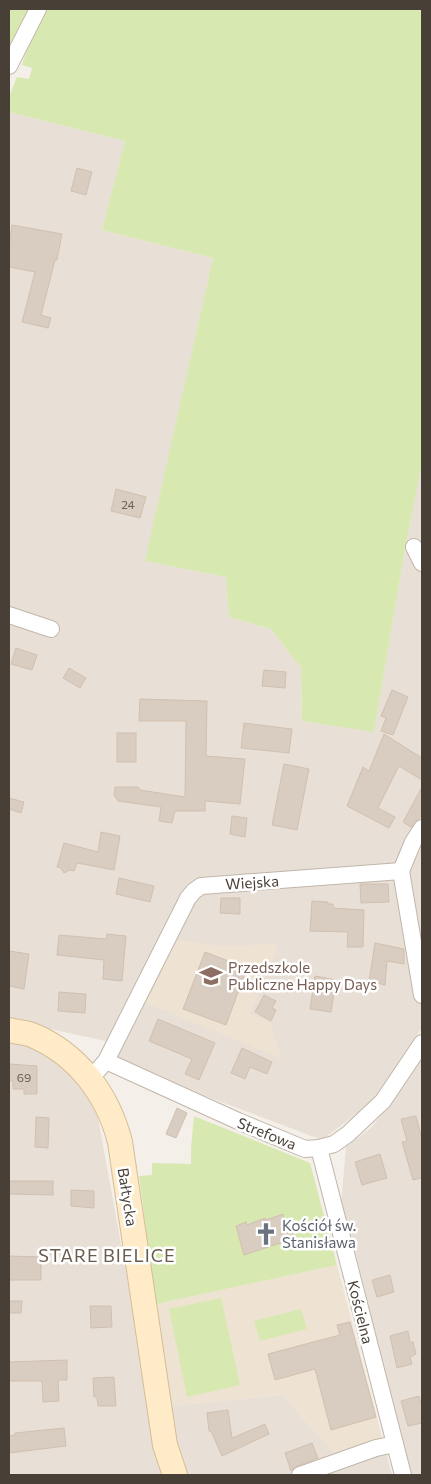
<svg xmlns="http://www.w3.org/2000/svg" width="431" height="1484" font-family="Commissioner,sans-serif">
  <rect width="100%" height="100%" fill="#f4efe8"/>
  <g fill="#e8e0d6">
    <path d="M9,112L125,141L102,230L213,258L146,561L226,577L229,617L271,629L301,668L302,721L374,731L405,549L422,463V1029L419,1032L376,1099L322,1140L203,1095L118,1057L105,1041L9,1020Z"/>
    <path d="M9,1043L35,1047L74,1076L87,1094L98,1118L163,1475H9Z"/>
    <path d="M422,1058V1475H410L353,1242L341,1204L346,1147L372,1127L391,1102Z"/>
    <path d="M282,1395L338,1457L383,1441L392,1475H186L182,1466L170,1406Z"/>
  </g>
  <g fill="#eee2d2">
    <path d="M174,939L219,946L276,944L277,950L250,1014L270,1023L282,1059L144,1002Z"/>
    <path d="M337,1265L383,1441L338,1457L282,1395L170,1406L156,1304Z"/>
  </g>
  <g fill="#d7e9b0">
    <path d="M9,9H32L9,55Z"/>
    <path d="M47,9H422V463L405,549L374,732L302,721L301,668L271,629L229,617L226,577L145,561L213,258L102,230L125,141L9,112V97L17,77L29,79L32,68L22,65L26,52Z"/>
    <path d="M194,1116L310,1163L337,1265L156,1304L139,1176L152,1175V1163L191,1164V1148Z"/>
    <path d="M221,1298L240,1385L187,1397L169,1309Z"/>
    <path d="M301,1309L307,1329L260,1341L254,1321Z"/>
  </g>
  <g fill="#d9ccc0" stroke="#d1c0b0">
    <path d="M77,168L92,172L86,195L71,191Z"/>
    <path d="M12,225L62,234L57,260H55L41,315L51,318L48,328L22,322L35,272L9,267V248Z"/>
    <path d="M116,489L146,497L140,518L111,511Z"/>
    <path d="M16,648L37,655L32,670L11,664Z"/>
    <path d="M69,668L86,678L80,688L63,678Z"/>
    <path d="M264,670L286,672L285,688L262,686Z"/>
    <path d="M392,690L408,697L393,735L381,731L386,718L381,716Z"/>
    <path d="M140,699L207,701L206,756L245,759L240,804L205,801V811H175L172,823L159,821L161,807L118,801L114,795L115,787H138L140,790L185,797L186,721H139Z"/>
    <path d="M244,723L292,729L289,753L241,748Z"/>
    <rect x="117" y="733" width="19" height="29"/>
    <path d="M384,734L422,758V780L399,766L378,808L395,817L389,828L347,806L363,767L369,771Z"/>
    <path d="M284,764L309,769L297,830L272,825Z"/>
    <path d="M422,787V815L411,827L403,822Z"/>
    <path d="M9,798L24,802L21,813L9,809Z"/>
    <path d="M232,816L247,818L245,837L230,834Z"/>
    <path d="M101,832L120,836L114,870L77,863L74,871L70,870L64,873L61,868L57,867L64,843L98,852Z"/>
    <path d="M119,878L154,886L150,902L116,894Z"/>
    <path d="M360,884H388L389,902L361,903Z"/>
    <path d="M221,898H240V914L220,913Z"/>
    <path d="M312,901L328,902V904H333V908L364,910L363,947H347L348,932L310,931Z"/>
    <path d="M107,934L126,936L122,981L103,979L104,960L57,955L59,935L106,939Z"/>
    <path d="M375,943L404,949V964L387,961L385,985L369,981Z"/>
    <path d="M9,951L29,954L24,989L9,986Z"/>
    <path d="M205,952L247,968L226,1025L183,1009Z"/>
    <path d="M315,976L336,980L331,1012L310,1009Z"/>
    <path d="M59,992L86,994L85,1013L58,1011Z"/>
    <path d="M264,995L276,1001L272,1008L276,1010L271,1021L255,1012Z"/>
    <path d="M158,1019L215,1043L199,1080L185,1074L192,1059L149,1041Z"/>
    <path d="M242,1048L272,1062L267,1074L250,1067L245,1079L231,1073Z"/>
    <path d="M9,1064L37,1066V1094H24V1089H13V1081H9Z"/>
    <path d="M177,1108L187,1113L176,1138L166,1134Z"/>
    <path d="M416,1116L422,1139V1178L413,1180L402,1142L407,1141L401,1119Z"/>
    <path d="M36,1117L49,1118L48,1148L35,1147Z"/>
    <path d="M380,1154L387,1178L362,1185L355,1162Z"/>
    <path d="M9,1181H53V1195L9,1194Z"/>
    <path d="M71,1190L94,1191V1208L71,1206Z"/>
    <path d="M283,1214L286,1223L288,1222L293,1235L291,1236L292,1237L284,1242L244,1255L236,1226L246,1222L247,1225L265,1218L266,1220Z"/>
    <path d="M9,1256L41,1257V1280H10Z"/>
    <path d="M390,1275L394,1292L377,1297L372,1280Z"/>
    <path d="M9,1301H22L21,1313H9Z"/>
    <path d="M90,1306H111L112,1327L91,1328Z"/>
    <path d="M350,1322L376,1417L331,1430L315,1369L275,1380L268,1354L340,1335L337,1325Z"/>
    <path d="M408,1331L410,1342H413L416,1354L410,1357L412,1364L397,1368L390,1336Z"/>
    <path d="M67,1360V1380H58L59,1401L43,1402L42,1381H9V1362Z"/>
    <path d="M114,1377L116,1406H98L97,1397H94L93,1378Z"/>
    <path d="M419,1396L422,1408V1423L408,1426L401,1401Z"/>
    <path d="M228,1410L232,1438L265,1424L269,1434L222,1456L211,1431H209L207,1413Z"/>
    <path d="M64,1428L66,1446L9,1453V1436L15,1435V1433Z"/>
    <path d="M312,1443L318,1458L297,1466L291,1471L285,1453Z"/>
  </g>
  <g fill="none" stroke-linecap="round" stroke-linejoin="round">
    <defs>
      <g id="street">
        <path d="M9,66L38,9"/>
        <path d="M414,547L422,563"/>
        <path d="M9,615L51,629"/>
        <path d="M422,828L413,842L401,871L422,995"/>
        <path d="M106,1061L238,1121L305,1149L319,1148L334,1144L348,1134L383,1101L422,1043"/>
        <path d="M91,1078L106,1061L188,898L194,891L201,886L401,871"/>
        <path d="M319,1148L403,1475"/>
        <path d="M300,1475L376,1448L395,1444"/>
      </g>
      <path id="secondary" d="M9,1030C16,1032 25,1032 32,1035C78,1054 108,1095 120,1142L165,1445L175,1475"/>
    </defs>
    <use href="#street" stroke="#c0b6aa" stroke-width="18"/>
    <use href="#secondary" stroke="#d5bd97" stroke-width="26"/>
    <use href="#street" stroke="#fff" stroke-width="16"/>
    <use href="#secondary" stroke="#ffebc7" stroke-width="24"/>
  </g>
  <defs>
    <symbol id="school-bare" viewBox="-9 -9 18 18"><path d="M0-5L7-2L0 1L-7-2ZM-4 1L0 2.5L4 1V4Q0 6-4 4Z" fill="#8d6e63" stroke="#fff" stroke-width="2.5" paint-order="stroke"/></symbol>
    <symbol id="church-bare" viewBox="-9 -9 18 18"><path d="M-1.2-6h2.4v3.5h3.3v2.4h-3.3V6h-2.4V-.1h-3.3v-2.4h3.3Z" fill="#6b7280" stroke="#fff" stroke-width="2.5" paint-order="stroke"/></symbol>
  </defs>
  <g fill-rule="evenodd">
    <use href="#school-bare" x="195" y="960" width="32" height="32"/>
    <use href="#church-bare" x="250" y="1218" width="32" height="32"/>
  </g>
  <g text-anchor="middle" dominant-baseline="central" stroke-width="5" stroke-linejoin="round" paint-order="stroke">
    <g font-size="12" fill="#6c6258">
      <text x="128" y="504">24</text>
      <text x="24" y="1077">69</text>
    </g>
    <g font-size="15" fill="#483f36" stroke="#fff">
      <text transform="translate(252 882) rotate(-4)">Wiejska</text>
      <text transform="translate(267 1133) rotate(22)">Strefowa</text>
      <text transform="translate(128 1197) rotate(81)">Bałtycka</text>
      <text transform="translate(361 1312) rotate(76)">Kościelna</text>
    </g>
    <g font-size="15" fill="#785e54" stroke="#fff" text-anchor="start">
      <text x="228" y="967">Przedszkole<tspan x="228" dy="17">Publiczne Happy Days</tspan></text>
    </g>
    <g font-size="15" fill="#5b616d" stroke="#fff" text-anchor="start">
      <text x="282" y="1225">Kościół św.<tspan x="282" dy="17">Stanisława</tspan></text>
    </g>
    <g font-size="18" letter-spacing="1" fill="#6b5b4d" stroke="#fff">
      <text x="107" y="1255">STARE BIELICE</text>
    </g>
  </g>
  <rect width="431" height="1484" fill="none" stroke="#483f36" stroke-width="20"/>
</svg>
